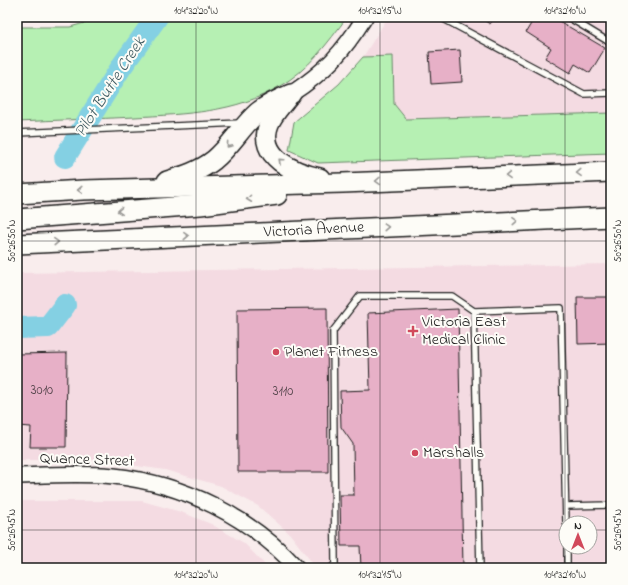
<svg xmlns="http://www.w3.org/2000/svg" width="628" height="585" font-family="'Indie Flower',sans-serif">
  <rect width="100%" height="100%" fill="#f9eded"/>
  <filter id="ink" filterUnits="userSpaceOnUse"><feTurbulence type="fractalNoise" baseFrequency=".025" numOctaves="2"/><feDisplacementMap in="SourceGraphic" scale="8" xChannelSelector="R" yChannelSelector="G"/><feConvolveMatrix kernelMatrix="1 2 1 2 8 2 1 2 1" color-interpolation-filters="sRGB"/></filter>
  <g filter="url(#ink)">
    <g fill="#f4dbe2" fill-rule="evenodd">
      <path d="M388,17H611V113L406,119L394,104L393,57H363Z"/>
      <path d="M611,264V568H316L290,534L258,506L221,486L165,470L95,460H17V273ZM566,523H590V547H566Z"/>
      <path d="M17,501H142L181,512L211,524L244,543L268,568H17Z"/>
    </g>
    <g fill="#b6f0b3" stroke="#698668">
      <path d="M106,17H347C328,43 308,70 280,86C236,113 185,114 135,117C96,119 57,120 17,122V27H70Z"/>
      <path d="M393,56L394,104L406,119L611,113V153L318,163L289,150L294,122L339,84L363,57Z"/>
    </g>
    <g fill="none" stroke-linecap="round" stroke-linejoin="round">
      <g stroke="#84d0e3" stroke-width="22">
        <path d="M65,157L122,66L157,17"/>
        <path d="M17,328L48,327L65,305"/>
      </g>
    </g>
    <g fill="#e7b0c7" stroke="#1c1c1c">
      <path d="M479,17H494L490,24Z"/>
      <path d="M535,17H552L605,48L590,73L575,64L570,73L545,58L551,48L526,32Z"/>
      <path d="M460,50L462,82L431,84L429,52Z"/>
      <path d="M577,297H611V343L578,344Z"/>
      <path d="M327,308L328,472H238L237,309Z"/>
      <path d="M458,309L463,568H361L360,546H341L340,495H354L353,444L341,427L340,391L370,390L368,313Z"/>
      <path d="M67,353L66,447H30L31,427L17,426V354Z"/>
    </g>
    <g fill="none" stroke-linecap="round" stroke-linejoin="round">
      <defs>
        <g id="lane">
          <path d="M440,17L584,94L611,93"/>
          <path d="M568,17L611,43"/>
          <path d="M17,133L241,123"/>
          <path d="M474,311L480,568"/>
          <path d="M566,506L611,505"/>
          <path d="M567,547V568"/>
          <path d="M331,568L335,564L333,331L360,296H452L474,311L561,308L566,523"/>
        </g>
        <g id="secondary">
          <path d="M291,94C326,71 343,52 365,17"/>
          <path d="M17,476C49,475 82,473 114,476C184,484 249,516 297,568"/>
        </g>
        <g id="highway">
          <path d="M287,98C281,106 273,114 269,124C256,157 295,173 320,178"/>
          <path d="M167,181C184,176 200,171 214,160C231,146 242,126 258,112C268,104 279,99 291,94"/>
          <path d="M17,194L83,190L343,183L611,172"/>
          <path d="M17,219L200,205L277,195"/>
          <path d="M17,244L611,217"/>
        </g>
      </defs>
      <use href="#lane" stroke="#1c1c1c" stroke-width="8"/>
      <use href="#secondary" stroke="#1c1c1c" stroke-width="18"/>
      <use href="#highway" stroke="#1c1c1c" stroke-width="22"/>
      <use href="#lane" stroke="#fdfcf7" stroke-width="5.5"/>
      <use href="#secondary" stroke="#fdfcf7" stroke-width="15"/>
      <use href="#highway" stroke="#fdfcf7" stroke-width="19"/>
    </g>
    <defs><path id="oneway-chevron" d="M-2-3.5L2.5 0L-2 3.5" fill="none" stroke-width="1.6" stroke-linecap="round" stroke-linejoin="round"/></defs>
    <g stroke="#989794">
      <use href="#oneway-chevron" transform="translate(229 145) rotate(131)"/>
      <use href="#oneway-chevron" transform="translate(281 161) rotate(-138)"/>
      <use href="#oneway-chevron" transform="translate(579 173) rotate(177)"/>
      <use href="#oneway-chevron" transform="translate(508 176) rotate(178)"/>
      <use href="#oneway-chevron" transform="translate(378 181) rotate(178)"/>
      <use href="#oneway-chevron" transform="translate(80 190) rotate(177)"/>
      <use href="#oneway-chevron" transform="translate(249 199) rotate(173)"/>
      <use href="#oneway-chevron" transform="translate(120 211) rotate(175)"/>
      <use href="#oneway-chevron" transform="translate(515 221) rotate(-3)"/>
      <use href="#oneway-chevron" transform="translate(386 227) rotate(-3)"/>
      <use href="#oneway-chevron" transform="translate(186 236) rotate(-3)"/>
      <use href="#oneway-chevron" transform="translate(56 242) rotate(-3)"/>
    </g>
  </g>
  <path fill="none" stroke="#1c1c1c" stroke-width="1" stroke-opacity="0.45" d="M196,17V568M380,17V568M565,17V568M17,241H611M17,530H566M590,530H611"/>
  <g fill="#d1495b" stroke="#fdfcf7" stroke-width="1.5">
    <path d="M411 325h4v4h4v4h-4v4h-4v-4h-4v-4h4z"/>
    <circle cx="276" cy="352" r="4"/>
    <circle cx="415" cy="453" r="4"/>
  </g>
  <g text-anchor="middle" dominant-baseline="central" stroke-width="4" stroke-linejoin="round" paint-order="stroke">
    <g font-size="14" fill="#4f4147">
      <text x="42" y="390">3010</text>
      <text x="283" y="391">3110</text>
    </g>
    <g font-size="16" fill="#1c1c1c" stroke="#fdfcf7">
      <text transform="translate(314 230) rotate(-3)">Victoria Avenue</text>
      <text transform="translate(87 460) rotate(2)">Quance Street</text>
    </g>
    <g font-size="16" fill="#1c1c1c" stroke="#fdfcf7" text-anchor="start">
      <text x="422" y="322">Victoria East<tspan x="422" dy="18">Medical Clinic</tspan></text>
      <text x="284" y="352">Planet Fitness</text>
      <text x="423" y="453">Marshalls</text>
    </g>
    <g font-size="17" font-style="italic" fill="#405b62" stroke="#fdfcf7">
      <text transform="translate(110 87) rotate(-57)">Pilot Butte Creek</text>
    </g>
  </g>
  <rect width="628" height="585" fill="none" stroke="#fdfcf7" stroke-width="44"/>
  <g transform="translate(578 535)"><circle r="19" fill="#fdfcf7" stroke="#a3a29f"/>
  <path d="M0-3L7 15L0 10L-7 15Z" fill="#d1495b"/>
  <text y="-6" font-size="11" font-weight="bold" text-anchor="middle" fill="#1c1c1c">N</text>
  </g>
  <rect x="22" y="22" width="584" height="541" fill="none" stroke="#1c1c1c" stroke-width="1.5"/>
  <g font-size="10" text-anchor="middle" fill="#1c1c1c">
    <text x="196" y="14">104°32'20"W</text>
    <text x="380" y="14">104°32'15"W</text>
    <text x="565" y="14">104°32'10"W</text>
    <text transform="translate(11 241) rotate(-90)" y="4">50°26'50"N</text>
    <text transform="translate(617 241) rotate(-90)" y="4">50°26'50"N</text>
    <text transform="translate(11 530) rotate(-90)" y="4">50°26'45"N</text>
    <text transform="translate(617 530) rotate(-90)" y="4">50°26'45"N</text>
    <text x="196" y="578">104°32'20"W</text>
    <text x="380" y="578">104°32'15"W</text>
    <text x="565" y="578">104°32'10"W</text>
  </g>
</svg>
